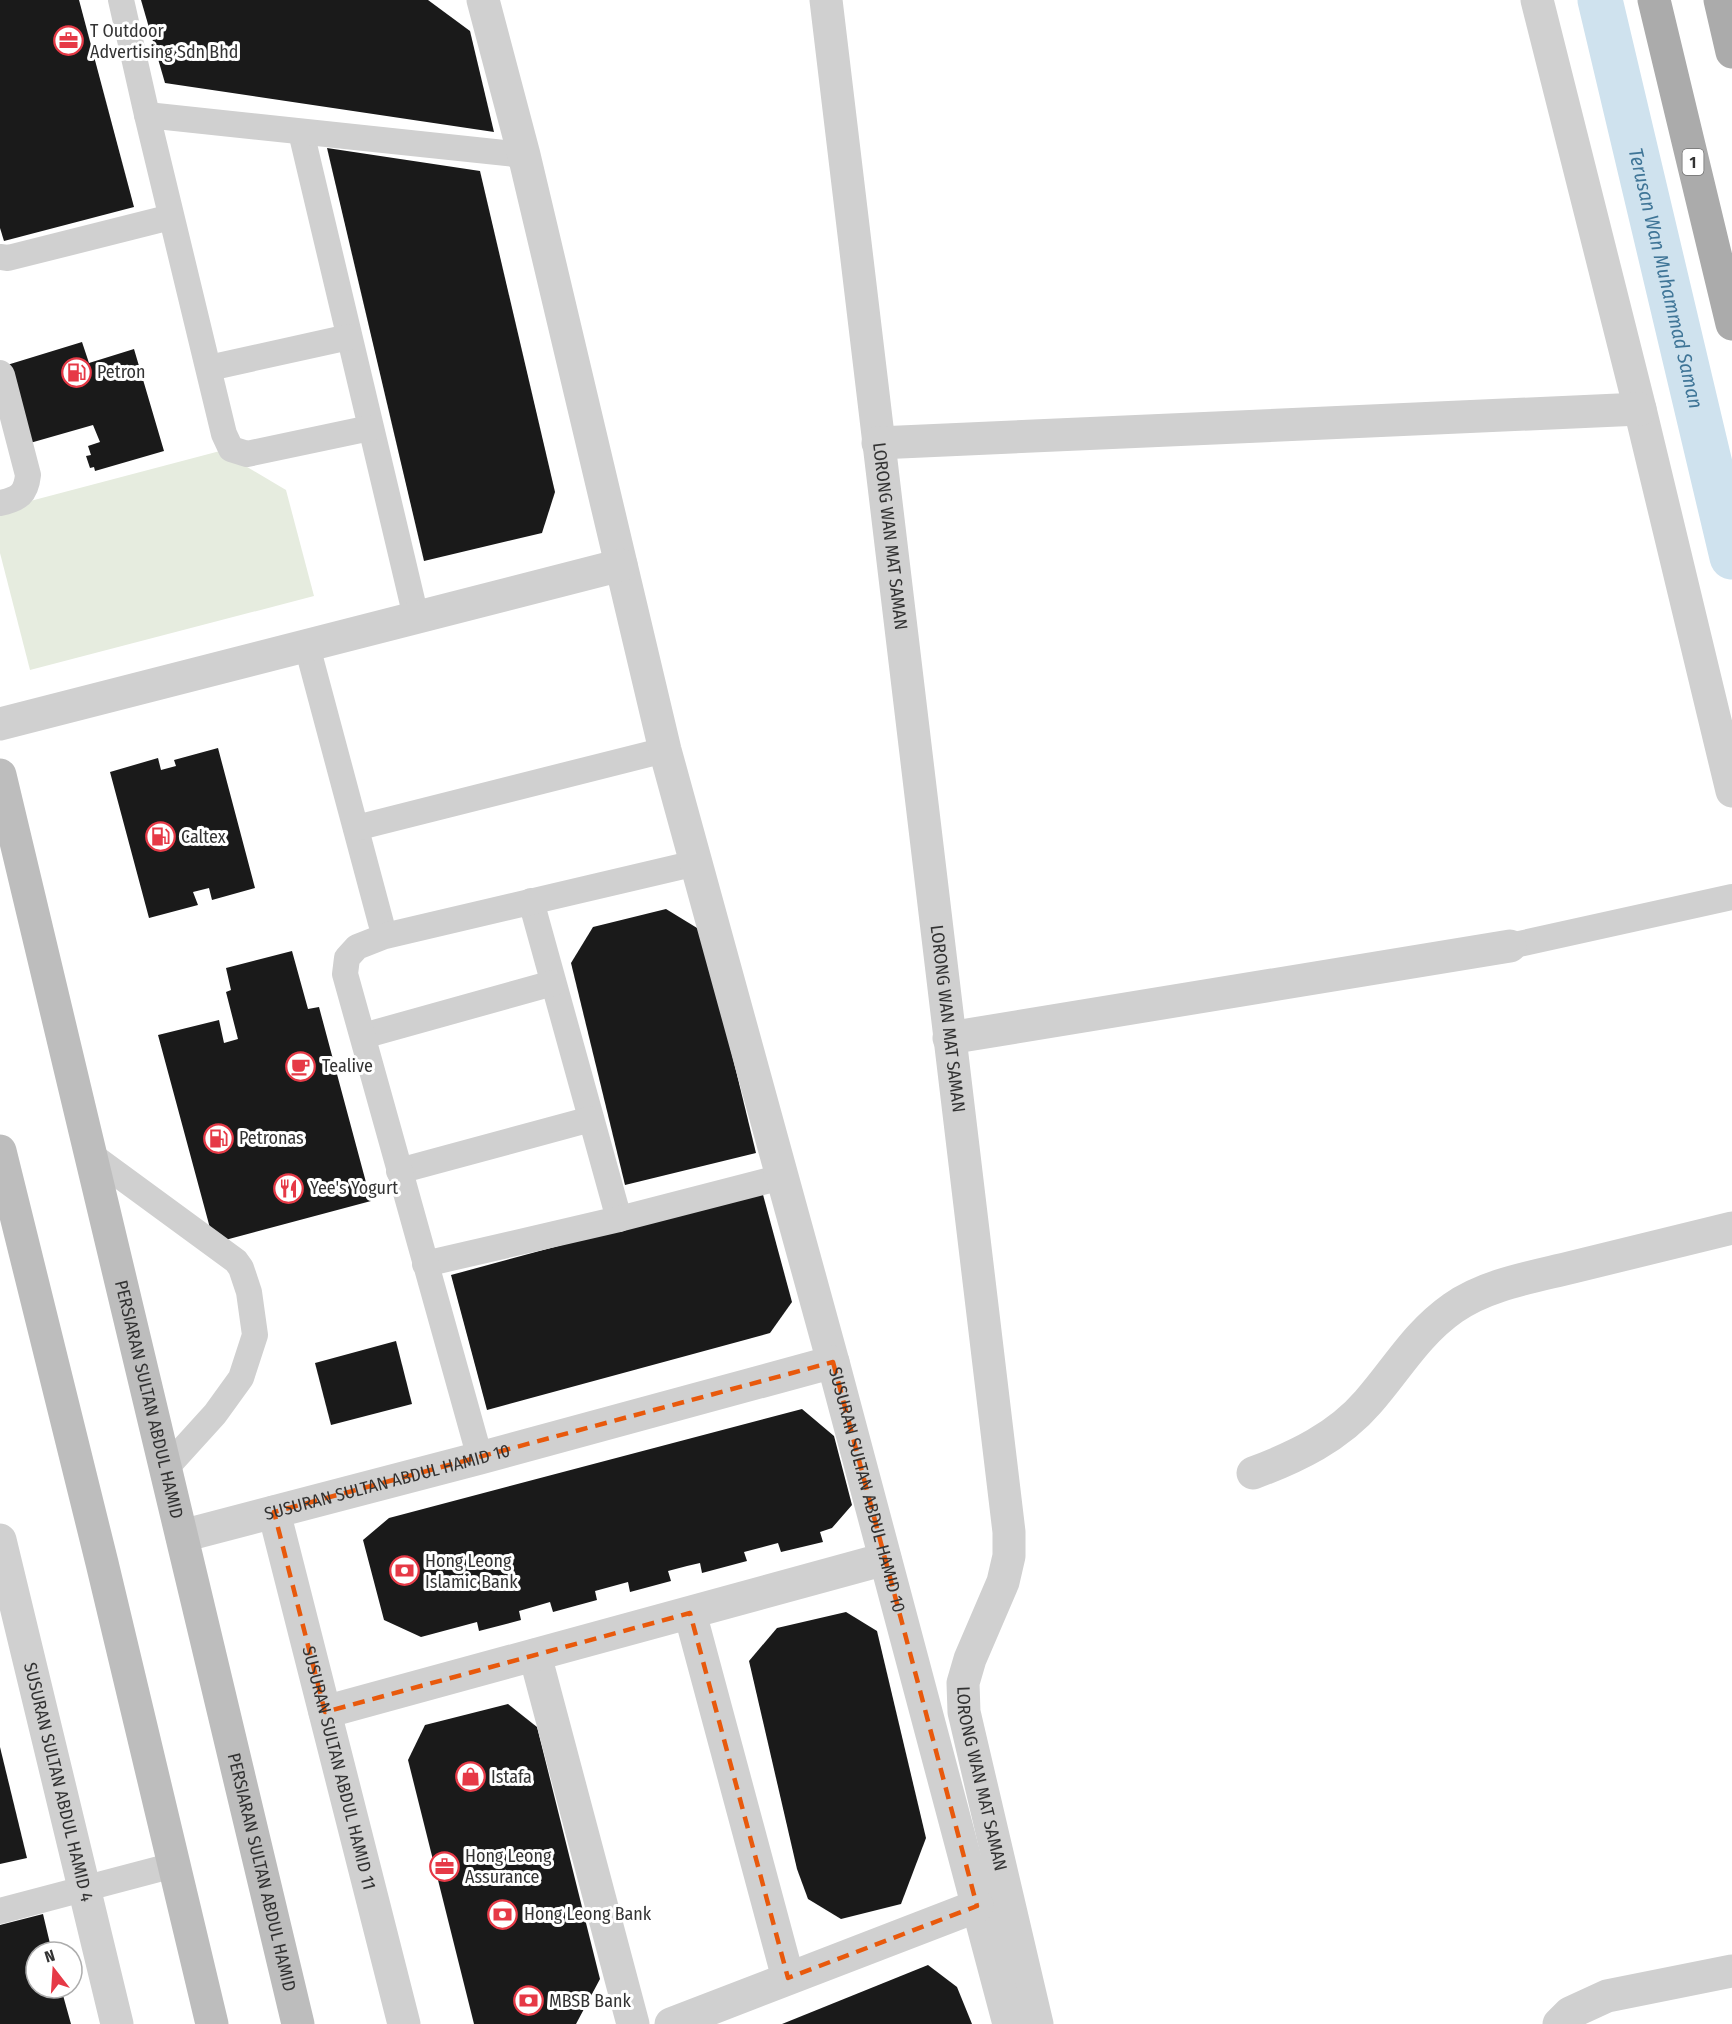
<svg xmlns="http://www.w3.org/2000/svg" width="1732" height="2024" font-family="'Fira Sans Condensed',sans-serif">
  <rect width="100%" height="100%" fill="#fff"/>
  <path fill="#e6ecdf" d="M220,451L286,490L314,596L30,670L0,553V509Z"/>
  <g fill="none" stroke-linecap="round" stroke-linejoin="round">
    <path stroke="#cfe2ee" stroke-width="45" id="s1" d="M1600,0L1732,557"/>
  </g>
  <g fill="#1a1a1a">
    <path d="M0,0H79L134,207L4,241L0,228Z"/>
    <path d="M141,0H428L470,31L494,132L165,83Z"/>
    <path d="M327,148L480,171L555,492L542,533L424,561Z"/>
    <path d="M82,342L89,363L134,349L164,451L95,471L94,467L90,468L86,456L91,455L88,446L100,442L93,425L30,443L7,365Z"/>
    <path d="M218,748L255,888L212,900L209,888L193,892L198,905L149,918L110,772L158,758L161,770L176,766L174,760Z"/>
    <path d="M666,909L702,931L756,1153L625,1185L571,963L593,927Z"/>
    <path d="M292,951L308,1009L319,1007L371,1201L214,1243L158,1035L219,1020L224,1043L238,1039L226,992L231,990L226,968Z"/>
    <path d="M762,1191L792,1302L770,1333L487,1410L451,1275Z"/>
    <path d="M396,1341L412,1404L331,1425L315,1363Z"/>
    <path d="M802,1409L834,1436L852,1505L832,1528L820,1532L823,1542L781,1552L778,1543L744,1552L747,1561L702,1573L700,1563L687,1566L668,1571L671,1581L630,1592L628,1582L595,1591L597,1600L553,1612L550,1602L519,1611L521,1620L479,1631L477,1622L421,1637L384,1620L363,1540L389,1518Z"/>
    <path d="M846,1612L877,1631L926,1838L901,1904L841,1919L808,1899L797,1869L749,1661L777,1628Z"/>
    <path d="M508,1704L537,1727L600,1979L576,2024H474L408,1760L425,1725Z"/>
    <path d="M0,1747L27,1858L0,1864Z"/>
    <path d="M43,1914L52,1952H36V1988H61L71,2024H0V1925Z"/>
    <path d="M928,1965L957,1987L972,2024H782Z"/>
  </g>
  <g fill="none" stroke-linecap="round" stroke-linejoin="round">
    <g stroke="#d0d0d0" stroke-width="26">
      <path d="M121,0L147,115"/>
      <path d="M301,132L416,617"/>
      <path d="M0,257L8,258L171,217"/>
      <path d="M209,368L349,337"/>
      <path d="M0,373L2,375L28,475C26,494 19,499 0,503"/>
      <path d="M370,428L247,454L231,449L224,434L147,115L524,155"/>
      <path d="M307,646L381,923"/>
      <path d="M356,828L665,750"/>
      <path d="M531,901L619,1219"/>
      <path d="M1510,946L1732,897"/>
      <path d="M363,1036L553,983"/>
      <path d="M90,1154L236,1261L241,1268L249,1292L255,1335L241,1378L215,1414L166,1468"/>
      <path d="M399,1171L591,1119"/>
      <path d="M425,1264L619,1219L782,1177"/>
      <path d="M480,1458L345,974L347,958L357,947L385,936L696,863"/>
      <path d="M0,1911L174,1865"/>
    </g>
    <g stroke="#d0d0d0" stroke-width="33">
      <path d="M483,0L524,155L665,750L833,1362"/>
      <path id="s2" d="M826,0L1009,1532V1556L1003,1582L970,1659L963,1683L964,1712L1037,2024"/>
      <path d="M1537,0L1640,409L1732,791"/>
      <path d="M878,443L1640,409"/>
      <path d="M0,724L621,565"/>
      <path d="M949,1038L1510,946"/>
      <path d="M1253,1473C1296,1457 1338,1437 1368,1402C1397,1369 1416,1334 1453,1308C1487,1284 1533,1277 1573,1267C1626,1254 1679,1241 1732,1228"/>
      <path id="s3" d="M274,1512L404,2024"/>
      <path id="s4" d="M182,1536L480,1458L833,1362L1009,2024"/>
      <path id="s5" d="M0,1540L117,2024"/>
      <path d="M690,1613L788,1978"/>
      <path d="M535,1655L633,2024"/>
      <path d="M325,1712L885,1559"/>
      <path d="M671,2024L977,1906"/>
      <path d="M1559,2024L1570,2013L1607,1996L1732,1971"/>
    </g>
    <g stroke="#bdbdbd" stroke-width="33">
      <path id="s6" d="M0,775L298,2024"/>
      <path d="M0,1151L102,1563L212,2024"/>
    </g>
    <g stroke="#ababab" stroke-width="33">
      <path d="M1654,0L1732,324"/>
      <path d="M1720,0L1732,52"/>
    </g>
  </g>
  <path fill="none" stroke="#e8590c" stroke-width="4.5" stroke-dasharray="12 8" stroke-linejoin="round" d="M833,1362L977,1906L788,1978L690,1613L325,1712L274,1512Z"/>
  <defs>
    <symbol id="office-ring" viewBox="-11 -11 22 22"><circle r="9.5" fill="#fff" stroke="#e63946" stroke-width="1.5"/><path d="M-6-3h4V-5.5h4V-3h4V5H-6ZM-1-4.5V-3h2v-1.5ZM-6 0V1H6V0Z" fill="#e63946"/></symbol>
    <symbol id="fuel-ring" viewBox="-11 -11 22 22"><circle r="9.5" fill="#fff" stroke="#e63946" stroke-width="1.5"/><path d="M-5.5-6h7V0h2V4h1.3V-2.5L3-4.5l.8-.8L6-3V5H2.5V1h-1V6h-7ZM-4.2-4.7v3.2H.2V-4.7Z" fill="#e63946"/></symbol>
    <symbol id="cafe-ring" viewBox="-11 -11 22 22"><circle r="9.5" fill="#fff" stroke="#e63946" stroke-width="1.5"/><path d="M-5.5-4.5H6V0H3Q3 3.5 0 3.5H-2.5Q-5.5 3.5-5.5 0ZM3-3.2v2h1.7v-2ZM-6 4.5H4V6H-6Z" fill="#e63946"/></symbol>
    <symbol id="restaurant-ring" viewBox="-11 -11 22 22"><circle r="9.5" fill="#fff" stroke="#e63946" stroke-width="1.5"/><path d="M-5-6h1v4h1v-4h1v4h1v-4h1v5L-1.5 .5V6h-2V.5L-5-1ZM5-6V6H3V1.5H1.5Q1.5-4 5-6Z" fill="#e63946"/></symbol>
    <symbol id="bank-ring" viewBox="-11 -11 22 22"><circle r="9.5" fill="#fff" stroke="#e63946" stroke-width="1.5"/><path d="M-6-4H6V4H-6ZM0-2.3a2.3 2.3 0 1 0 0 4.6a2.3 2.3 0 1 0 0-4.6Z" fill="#e63946"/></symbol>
    <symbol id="shop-ring" viewBox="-11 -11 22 22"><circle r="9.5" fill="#fff" stroke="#e63946" stroke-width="1.5"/><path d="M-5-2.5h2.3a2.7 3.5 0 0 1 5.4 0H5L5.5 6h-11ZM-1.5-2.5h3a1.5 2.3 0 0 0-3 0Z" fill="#e63946"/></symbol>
  </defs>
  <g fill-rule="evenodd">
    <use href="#office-ring" x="52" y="24" width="33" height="33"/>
    <use href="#fuel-ring" x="60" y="356" width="33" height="33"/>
    <use href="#fuel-ring" x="144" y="820" width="33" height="33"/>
    <use href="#cafe-ring" x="284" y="1050" width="33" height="33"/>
    <use href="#fuel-ring" x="202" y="1122" width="33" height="33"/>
    <use href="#restaurant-ring" x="272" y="1172" width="33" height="33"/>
    <use href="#bank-ring" x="388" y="1554" width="33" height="33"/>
    <use href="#shop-ring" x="454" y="1760" width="33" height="33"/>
    <use href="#office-ring" x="428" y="1850" width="33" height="33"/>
    <use href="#bank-ring" x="486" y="1898" width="33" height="33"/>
    <use href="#bank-ring" x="512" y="1984" width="33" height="33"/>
  </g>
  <g text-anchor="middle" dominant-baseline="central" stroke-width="6" stroke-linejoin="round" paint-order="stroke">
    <rect fill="#fff" stroke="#707070" stroke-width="1.5" x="1682.5" y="149" width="21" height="26" rx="4.5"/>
    <g font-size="16" font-weight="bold" fill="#333">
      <text x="1693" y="162">1</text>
    </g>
    <g font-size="18" fill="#333" stroke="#fff" text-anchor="start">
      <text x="90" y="31">T Outdoor<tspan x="90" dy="21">Advertising Sdn Bhd</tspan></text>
      <text x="97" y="372">Petron</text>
      <text x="181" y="837">Caltex</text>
      <text x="322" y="1066">Tealive</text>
      <text x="239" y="1138">Petronas</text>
      <text x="310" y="1188">Yee's Yogurt</text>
      <text x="425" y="1561">Hong Leong<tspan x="425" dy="21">Islamic Bank</tspan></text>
      <text x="491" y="1777">Istafa</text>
      <text x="465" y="1856">Hong Leong<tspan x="465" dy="21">Assurance</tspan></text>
      <text x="524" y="1914">Hong Leong Bank</text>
      <text x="549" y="2001">MBSB Bank</text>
    </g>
    <g font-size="18" fill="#333" stroke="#fff">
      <text stroke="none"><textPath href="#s2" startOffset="540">LORONG WAN MAT SAMAN</textPath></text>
      <text stroke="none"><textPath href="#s2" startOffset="1026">LORONG WAN MAT SAMAN</textPath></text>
      <text stroke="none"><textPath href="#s6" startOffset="642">PERSIARAN SULTAN ABDUL HAMID</textPath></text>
      <text stroke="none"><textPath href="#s4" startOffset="212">SUSURAN SULTAN ABDUL HAMID 10</textPath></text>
      <text stroke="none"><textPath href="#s4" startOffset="806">SUSURAN SULTAN ABDUL HAMID 10</textPath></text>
      <text stroke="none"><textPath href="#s3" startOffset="264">SUSURAN SULTAN ABDUL HAMID 11</textPath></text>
      <text stroke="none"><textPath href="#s2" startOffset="1800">LORONG WAN MAT SAMAN</textPath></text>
      <text stroke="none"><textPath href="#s5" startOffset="249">SUSURAN SULTAN ABDUL HAMID 4</textPath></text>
      <text stroke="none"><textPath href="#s6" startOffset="1128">PERSIARAN SULTAN ABDUL HAMID</textPath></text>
    </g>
    <g font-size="20" font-style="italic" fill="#3f7597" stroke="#fff">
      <text stroke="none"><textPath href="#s1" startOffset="286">Terusan Wan Muhammad Saman</textPath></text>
    </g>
  </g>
  <g transform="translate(54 1970) rotate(343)"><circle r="28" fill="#ffffff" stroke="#adadad" stroke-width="1.5"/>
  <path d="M0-4.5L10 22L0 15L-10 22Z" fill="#e63946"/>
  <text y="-9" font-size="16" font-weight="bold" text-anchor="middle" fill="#333333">N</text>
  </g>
</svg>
